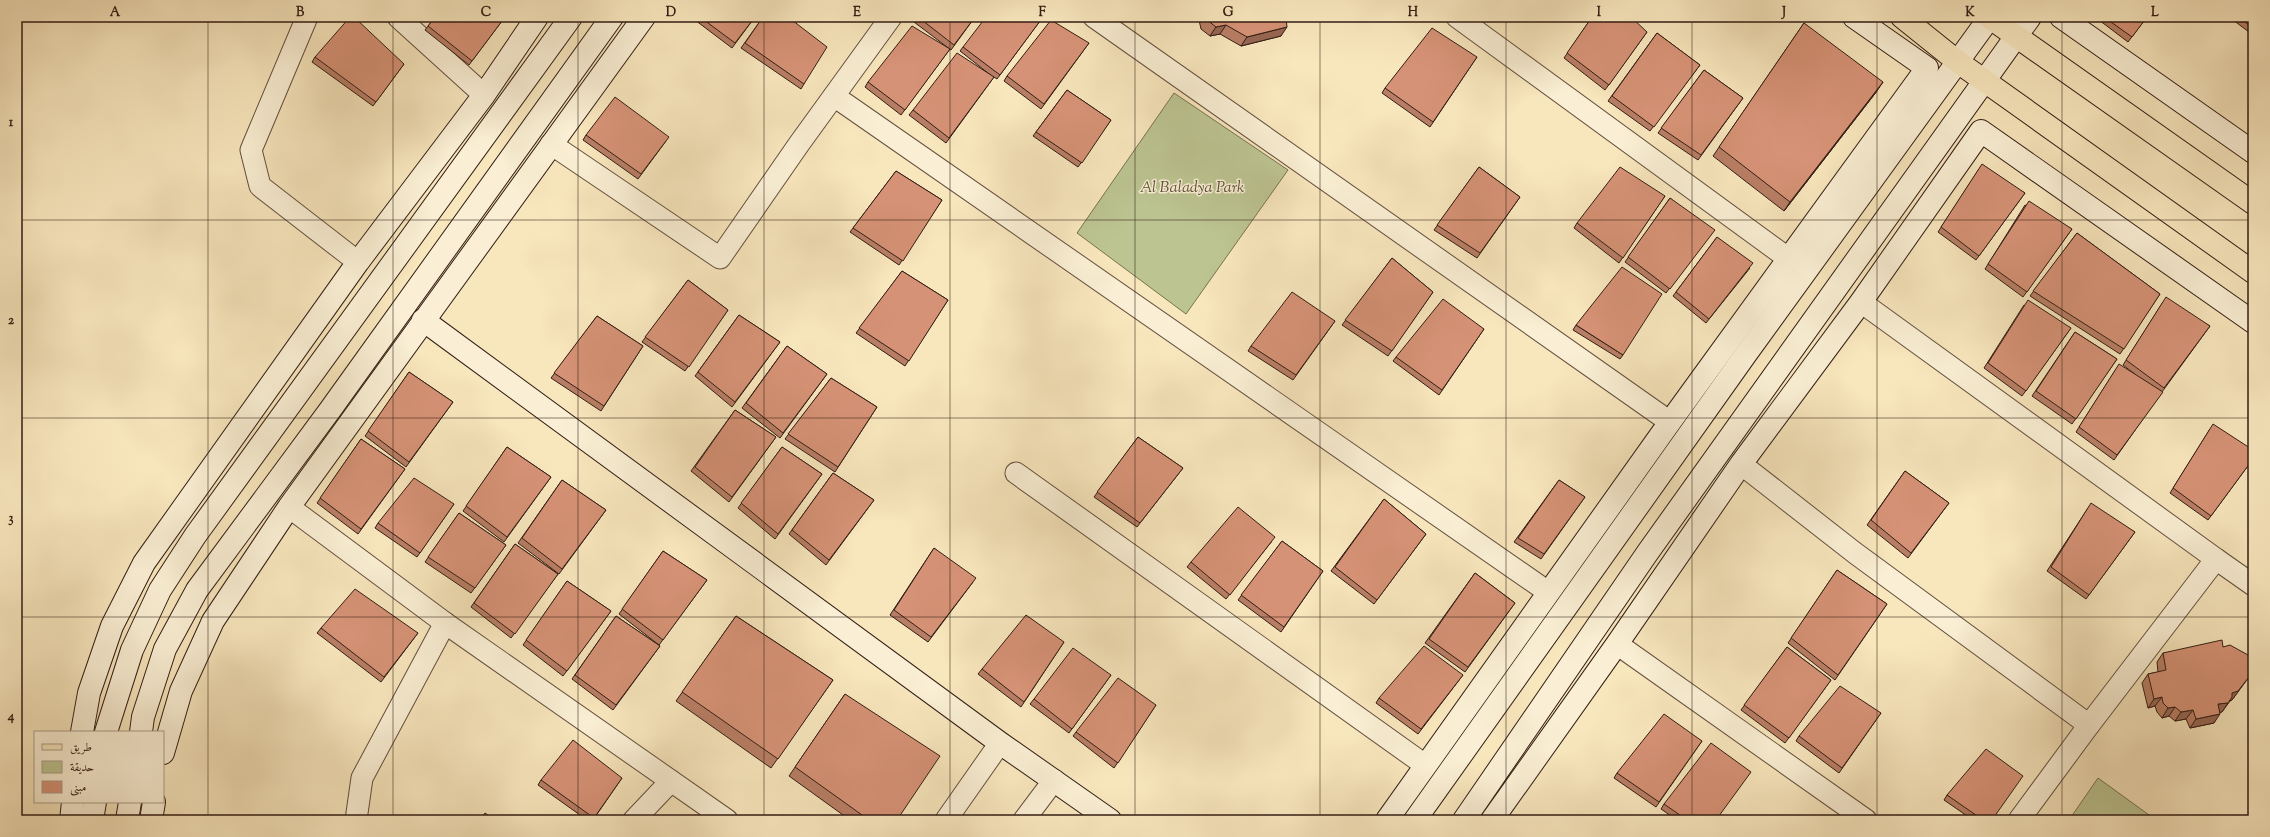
<svg xmlns="http://www.w3.org/2000/svg" width="2270" height="837" font-family="'Sorts Mill Goudy',Amiri,serif">
  <rect width="100%" height="100%" fill="#f8e6bd"/>
  <filter id="stains"><feTurbulence type="fractalNoise" baseFrequency=".005" numOctaves="4"/><feColorMatrix values="0 0 0 0 .2 0 0 0 0 .09 0 0 0 0 .02 0 0 0 .5 -.17"/></filter>
  <radialGradient id="worn" r=".72"><stop offset=".6" stop-color="#630" stop-opacity="0"/><stop offset="1" stop-color="#630" stop-opacity=".3"/></radialGradient>
  <g fill="#bcc592" stroke="#777153">
    <path d="M1174,93L1288,170L1186,314L1077,233Z"/>
    <path d="M2098,778L2156,820H2069Z"/>
  </g>
  <g fill="none" stroke-linecap="round" stroke-linejoin="round">
    <defs>
      <g id="street">
        <path d="M307,17L251,150L260,186L358,262"/>
        <path d="M398,17L484,95"/>
        <path d="M1094,17L1670,422"/>
        <path d="M1457,17L1789,259"/>
        <path d="M834,96L1548,592"/>
        <path d="M551,144L720,258L799,144L891,17"/>
        <path d="M1741,464L1855,553L2089,725L2216,559L1861,302"/>
        <path d="M1016,473L1425,765"/>
        <path d="M289,507L445,623L727,820"/>
        <path d="M2216,559L2253,585"/>
        <path d="M1617,644L1866,820"/>
        <path d="M356,820L362,778L445,623"/>
        <path d="M634,820L671,781"/>
        <path d="M946,820L1000,743"/>
        <path d="M1024,820L1054,780"/>
        <path d="M2019,820L2089,725"/>
      </g>
      <g id="secondary">
        <path d="M2061,17L2253,152"/>
        <path d="M423,320L1000,743L1110,820"/>
        <path d="M82,732L89,693L112,626L144,563L358,262L484,95L537,17"/>
        <path d="M106,732L132,650L160,590L195,536L571,17"/>
        <path d="M141,732L143,717L165,649L197,590L330,410L612,17"/>
        <path d="M163,753L181,691L213,621L289,507L644,17"/>
        <path d="M71,820L73,802"/>
        <path d="M92,820L95,802"/>
        <path d="M127,820L130,802"/>
        <path d="M151,820L154,802"/>
        <path d="M1387,820L1670,422L1927,68L1854,17"/>
        <path d="M1415,820L1746,354L1990,17"/>
        <path d="M1464,820L1648,552L2030,17"/>
        <path d="M1492,820L1617,644L1741,464L1861,302L1981,131L2253,322"/>
      </g>
      <g id="primary">
        <path d="M1902,17L1958,62L2253,272"/>
        <path d="M1989,17L2253,203"/>
      </g>
    </defs>
    <use href="#street" stroke="#644f3e" stroke-width="23"/>
    <use href="#secondary" stroke="#321d14" stroke-width="24"/>
    <use href="#primary" stroke="#321d14" stroke-width="24"/>
    <use href="#street" stroke="#faefd4" stroke-width="21"/>
    <use href="#secondary" stroke="#faefd4" stroke-width="22"/>
    <use href="#primary" stroke="#f8e6bd" stroke-width="22"/>
  </g>
  <g fill="#b87e65" stroke="#321d14">
    <path d="M435,17H505L469,65L425,30Z"/>
    <path d="M691,17H755L732,48Z"/>
    <path d="M763,17L804,84L801,89L741,48Z"/>
    <path d="M918,17H975L951,50L914,22Z"/>
    <path d="M1043,17L997,79L994,77L946,143L909,115L913,110L993,77L960,51L963,47Z"/>
    <path d="M1200,17H1289L1287,19L1281,36L1241,46L1220,34L1210,36L1201,29L1199,20Z"/>
    <path d="M1592,17L1647,32L1605,90L1564,58Z"/>
    <path d="M2095,17H2147L2128,42Z"/>
    <path d="M2235,17H2253V35L2233,20Z"/>
    <path d="M1804,23L1877,91L1784,211L1713,156Z"/>
    <path d="M1657,33L1700,65L1650,131L1608,101Z"/>
    <path d="M1089,43L1041,109L1004,81L1007,76Z"/>
    <path d="M950,49L901,115L865,87L868,82Z"/>
    <path d="M315,57L404,64L373,106L312,62Z"/>
    <path d="M1477,57L1430,127L1382,93L1385,88Z"/>
    <path d="M1704,70L1743,98L1698,160L1658,133Z"/>
    <path d="M1067,90L1111,120L1078,167L1033,136Z"/>
    <path d="M586,135L666,141L638,179L583,140Z"/>
    <path d="M1479,167L1520,197L1477,258L1434,230Z"/>
    <path d="M1979,169L2025,193L1976,260L1938,232Z"/>
    <path d="M896,171L942,200L899,265L850,232Z"/>
    <path d="M1665,196L1619,263L1574,228L1577,223Z"/>
    <path d="M1670,198L1711,234L1666,293L1625,262Z"/>
    <path d="M2025,205L2072,229L2023,297L1985,269Z"/>
    <path d="M2077,233L2160,294L2120,354L2030,296Z"/>
    <path d="M1717,237L1750,268L1706,323L1673,296Z"/>
    <path d="M1392,258L1433,292L1388,356L1342,325Z"/>
    <path d="M902,271L948,300L905,366L856,333Z"/>
    <path d="M688,280L728,310L685,371L642,342Z"/>
    <path d="M2163,302L2210,326L2162,392L2114,460L2076,432L2116,369L2136,375L2123,365Z"/>
    <path d="M2024,305L2071,328L2022,396L1984,368Z"/>
    <path d="M739,315L780,342L732,407L695,376Z"/>
    <path d="M597,316L643,346L601,411L551,378Z"/>
    <path d="M1335,321L1293,380L1248,351L1251,346Z"/>
    <path d="M1576,325L1623,355L1620,359L1573,330Z"/>
    <path d="M1484,329L1439,395L1393,361L1396,357Z"/>
    <path d="M2075,332L2117,359L2072,424L2032,396Z"/>
    <path d="M787,346L827,374L780,438L742,408Z"/>
    <path d="M409,372L453,402L406,467L365,436Z"/>
    <path d="M831,378L877,407L835,472L785,439Z"/>
    <path d="M735,410L776,437L729,502L691,471Z"/>
    <path d="M2210,429L2253,459L2208,520L2170,493Z"/>
    <path d="M1138,437L1183,468L1137,527L1094,497Z"/>
    <path d="M361,439L405,469L358,534L317,503Z"/>
    <path d="M507,447L551,477L504,542L463,511Z"/>
    <path d="M782,447L822,474L775,539L738,508Z"/>
    <path d="M1905,471L1949,503L1908,558L1867,525Z"/>
    <path d="M833,473L874,500L826,565L789,534Z"/>
    <path d="M562,480L606,510L559,574L518,543Z"/>
    <path d="M1559,480L1585,497L1541,559L1514,542Z"/>
    <path d="M1384,499L1426,534L1374,604L1331,571Z"/>
    <path d="M454,504L417,557L375,528L378,523Z"/>
    <path d="M2088,508L2135,532L2086,599L2047,571Z"/>
    <path d="M459,513L506,545L471,593L425,562Z"/>
    <path d="M1272,541L1226,599L1187,567L1191,562Z"/>
    <path d="M1282,541L1323,571L1281,632L1238,600Z"/>
    <path d="M515,544L558,574L511,638L471,607Z"/>
    <path d="M934,548L973,582L928,642L890,615Z"/>
    <path d="M663,551L707,580L659,645L619,614Z"/>
    <path d="M1837,570L1887,604L1835,680L1788,643Z"/>
    <path d="M1475,573L1515,603L1465,672L1425,643Z"/>
    <path d="M567,581L611,611L563,676L523,645Z"/>
    <path d="M616,616L660,646L613,710L572,679Z"/>
    <path d="M736,616L833,680L771,768L676,701Z"/>
    <path d="M321,628L418,633L381,682L317,633Z"/>
    <path d="M1064,642L1021,707L978,674L982,669Z"/>
    <path d="M1787,647L1831,680L1785,743L1741,710Z"/>
    <path d="M2223,647L2245,682L2232,700L2230,701L2222,712H2219L2214,723L2190,728L2186,719L2175,721L2169,716L2162,718L2157,712L2155,706L2148,708L2142,683L2148,674L2158,672L2157,662L2163,653Z"/>
    <path d="M1111,675L1069,733L1030,704L1034,699Z"/>
    <path d="M1463,675L1418,734L1376,703L1379,698Z"/>
    <path d="M845,694L897,820H850L789,776Z"/>
    <path d="M1156,705L1114,768L1073,736L1076,732Z"/>
    <path d="M1881,713L1839,773L1796,741L1799,736Z"/>
    <path d="M1702,741L1656,807L1614,778L1617,773Z"/>
    <path d="M622,778L593,820H587L538,785L541,780Z"/>
    <path d="M1947,795L1992,820H1973L1944,800Z"/>
    <path d="M1664,804L1716,820H1677L1661,809Z"/>
  </g>
  <g fill="#966653" stroke="#321d14">
    <path d="M1226,25L1220,34L1210,36L1216,27Z"/>
    <path d="M1287,27L1281,36L1241,46L1247,37Z"/>
    <path d="M1883,82L1877,91L1784,211L1790,202Z"/>
    <path d="M2252,673L2232,700L2225,702L2232,693Z"/>
    <path d="M2162,697L2155,706L2148,708L2154,699Z"/>
    <path d="M2228,703L2222,712L2211,713L2218,704Z"/>
    <path d="M2175,707L2169,716L2162,718L2168,708Z"/>
    <path d="M2193,710L2186,719L2175,721L2181,712Z"/>
    <path d="M2220,714L2214,723L2190,728L2196,719Z"/>
  </g>
  <g fill="#d69276" stroke="#321d14">
    <path d="M350,17H354L404,64L376,102L315,57Z"/>
    <path d="M435,17H505L472,61L428,26Z"/>
    <path d="M700,17H755L735,43Z"/>
    <path d="M763,17H788L827,47L804,84L745,43Z"/>
    <path d="M918,17H975L954,45Z"/>
    <path d="M986,17H1043L1000,75L963,47Z"/>
    <path d="M1206,17H1287L1286,18L1287,27L1247,37L1226,25L1216,27L1207,20Z"/>
    <path d="M1592,17H1631L1647,32L1609,85L1567,53Z"/>
    <path d="M2104,17H2147L2132,37Z"/>
    <path d="M2238,17H2253V28Z"/>
    <path d="M1051,20L1089,43L1044,104L1007,76Z"/>
    <path d="M1804,23L1883,82L1790,202L1719,147Z"/>
    <path d="M912,26L950,49L905,110L868,82Z"/>
    <path d="M1432,28L1477,57L1433,122L1385,88Z"/>
    <path d="M1657,33L1700,65L1654,127L1612,96Z"/>
    <path d="M957,53L994,77L949,138L913,110Z"/>
    <path d="M1704,70L1743,98L1701,155L1661,128Z"/>
    <path d="M1067,90L1111,120L1082,163L1036,132Z"/>
    <path d="M615,97L669,137L641,174L586,135Z"/>
    <path d="M1982,164L2025,193L1979,256L1941,227Z"/>
    <path d="M1479,167L1520,197L1480,253L1437,225Z"/>
    <path d="M1620,167L1665,196L1623,258L1577,223Z"/>
    <path d="M896,171L942,200L903,261L853,228Z"/>
    <path d="M1670,198L1715,230L1670,289L1628,257Z"/>
    <path d="M2029,201L2072,229L2027,292L1988,264Z"/>
    <path d="M2077,233L2160,294L2124,349L2033,291Z"/>
    <path d="M1717,237L1753,263L1709,319L1676,292Z"/>
    <path d="M1392,258L1433,292L1392,351L1345,320Z"/>
    <path d="M1622,267L1662,294L1623,355L1576,325Z"/>
    <path d="M902,271L948,300L909,361L859,328Z"/>
    <path d="M688,280L728,310L689,367L645,337Z"/>
    <path d="M1292,292L1335,321L1296,375L1251,346Z"/>
    <path d="M2166,297L2210,326L2164,388L2126,360Z"/>
    <path d="M1443,299L1484,329L1442,390L1396,357Z"/>
    <path d="M2028,300L2071,328L2026,391L1988,363Z"/>
    <path d="M739,315L780,342L735,402L698,372Z"/>
    <path d="M597,316L643,346L604,406L554,373Z"/>
    <path d="M2075,332L2117,359L2076,419L2036,391Z"/>
    <path d="M787,346L827,374L783,433L746,403Z"/>
    <path d="M2119,364L2163,392L2117,455L2079,427Z"/>
    <path d="M409,372L453,402L409,462L368,431Z"/>
    <path d="M831,378L877,407L838,467L788,434Z"/>
    <path d="M735,410L776,437L732,497L695,467Z"/>
    <path d="M2213,424L2253,450V459L2211,516L2173,488Z"/>
    <path d="M1138,437L1183,468L1140,523L1097,492Z"/>
    <path d="M361,439L405,469L361,529L320,498Z"/>
    <path d="M507,447L551,477L507,537L466,506Z"/>
    <path d="M782,447L822,474L778,534L741,503Z"/>
    <path d="M1905,471L1949,503L1911,553L1871,520Z"/>
    <path d="M833,473L874,500L829,560L792,530Z"/>
    <path d="M414,478L454,504L420,553L378,523Z"/>
    <path d="M562,480L606,510L562,569L522,538Z"/>
    <path d="M1559,480L1585,497L1544,554L1518,538Z"/>
    <path d="M1384,499L1426,534L1377,600L1335,567Z"/>
    <path d="M2091,503L2135,532L2089,595L2051,567Z"/>
    <path d="M1238,507L1275,537L1230,595L1191,562Z"/>
    <path d="M459,513L506,545L475,588L428,557Z"/>
    <path d="M1282,541L1323,571L1284,627L1241,595Z"/>
    <path d="M515,544L558,574L515,634L474,603Z"/>
    <path d="M934,548L976,578L931,637L894,610Z"/>
    <path d="M663,551L707,580L663,640L622,609Z"/>
    <path d="M1837,570L1887,604L1838,675L1791,638Z"/>
    <path d="M1475,573L1515,603L1468,667L1429,639Z"/>
    <path d="M567,581L611,611L567,671L526,640Z"/>
    <path d="M355,589L418,633L384,677L321,628Z"/>
    <path d="M1026,615L1064,642L1024,702L982,669Z"/>
    <path d="M616,616L660,646L616,705L575,675Z"/>
    <path d="M736,616L833,680L778,759L682,692Z"/>
    <path d="M2222,640L2223,647L2230,645L2248,655L2252,673L2238,691L2232,693V697L2228,703L2218,704L2220,714L2196,719L2193,710L2181,712L2175,707L2168,708L2163,703L2162,697L2154,699L2148,674L2166,670L2163,653Z"/>
    <path d="M1424,646L1463,675L1421,729L1379,698Z"/>
    <path d="M1787,647L1831,680L1789,738L1744,705Z"/>
    <path d="M1073,648L1111,675L1072,729L1034,699Z"/>
    <path d="M1118,678L1156,705L1118,763L1076,732Z"/>
    <path d="M1840,686L1881,713L1842,768L1799,736Z"/>
    <path d="M845,694L940,756L897,820H869L795,767Z"/>
    <path d="M1664,714L1702,741L1659,802L1617,773Z"/>
    <path d="M573,740L622,778L594,818L541,780Z"/>
    <path d="M1711,743L1751,772L1716,820H1687L1664,804Z"/>
    <path d="M1986,749L2023,776L1992,820H1983L1947,795Z"/>
    <path d="M485,813L495,820H479Z"/>
  </g>
  <path fill="none" stroke="#321d14" stroke-width="1" stroke-opacity="0.55" d="M208,17V820M393,17V820M578,17V820M764,17V820M950,17V820M1135,17V820M1320,17V820M1506,17V820M1692,17V820M1877,17V820M2062,17V820M17,220H2253M17,418H2253M17,617H2253"/>
  <g text-anchor="middle" dominant-baseline="central" stroke-width="3" stroke-linejoin="round" paint-order="stroke">
    <g font-size="16" font-style="italic" fill="#5b4f3a" stroke="#faefd4">
      <text x="1192" y="188">Al Baladya Park</text>
    </g>
  </g>
  <rect width="2270" height="837" fill="none" stroke="#f8e6bd" stroke-width="44"/>
  <rect x="34" y="731" width="130" height="72" fill="#faefd4" stroke="#aa9b87"/>
  <rect x="42" y="744" width="20" height="6" fill="#f8e6bd" stroke="#aa9b87"/>
  <text x="70" y="751" font-size="12" fill="#321d14">طريق</text>
  <rect x="42" y="761" width="20" height="12" fill="#bcc592" stroke="#aa9b87"/>
  <text x="70" y="771" font-size="12" fill="#321d14">حديقة</text>
  <rect x="42" y="781" width="20" height="12" fill="#d69276" stroke="#aa9b87"/>
  <text x="70" y="791" font-size="12" fill="#321d14">مبنى</text>
  <rect x="22" y="22" width="2226" height="793" fill="none" stroke="#321d14" stroke-width="1.5"/>
  <g font-size="13" text-anchor="middle" font-weight="bold" fill="#321d14">
    <text x="115" y="16">A</text>
    <text x="300" y="16">B</text>
    <text x="486" y="16">C</text>
    <text x="671" y="16">D</text>
    <text x="857" y="16">E</text>
    <text x="1042" y="16">F</text>
    <text x="1228" y="16">G</text>
    <text x="1413" y="16">H</text>
    <text x="1599" y="16">I</text>
    <text x="1784" y="16">J</text>
    <text x="1970" y="16">K</text>
    <text x="2155" y="16">L</text>
    <text x="11" y="126">1</text>
    <text x="11" y="324">2</text>
    <text x="11" y="522">3</text>
    <text x="11" y="720">4</text>
  </g>
  <rect width="100%" height="100%" filter="url(#stains)"/>
  <rect width="100%" height="100%" fill="url(#worn)"/>
</svg>
